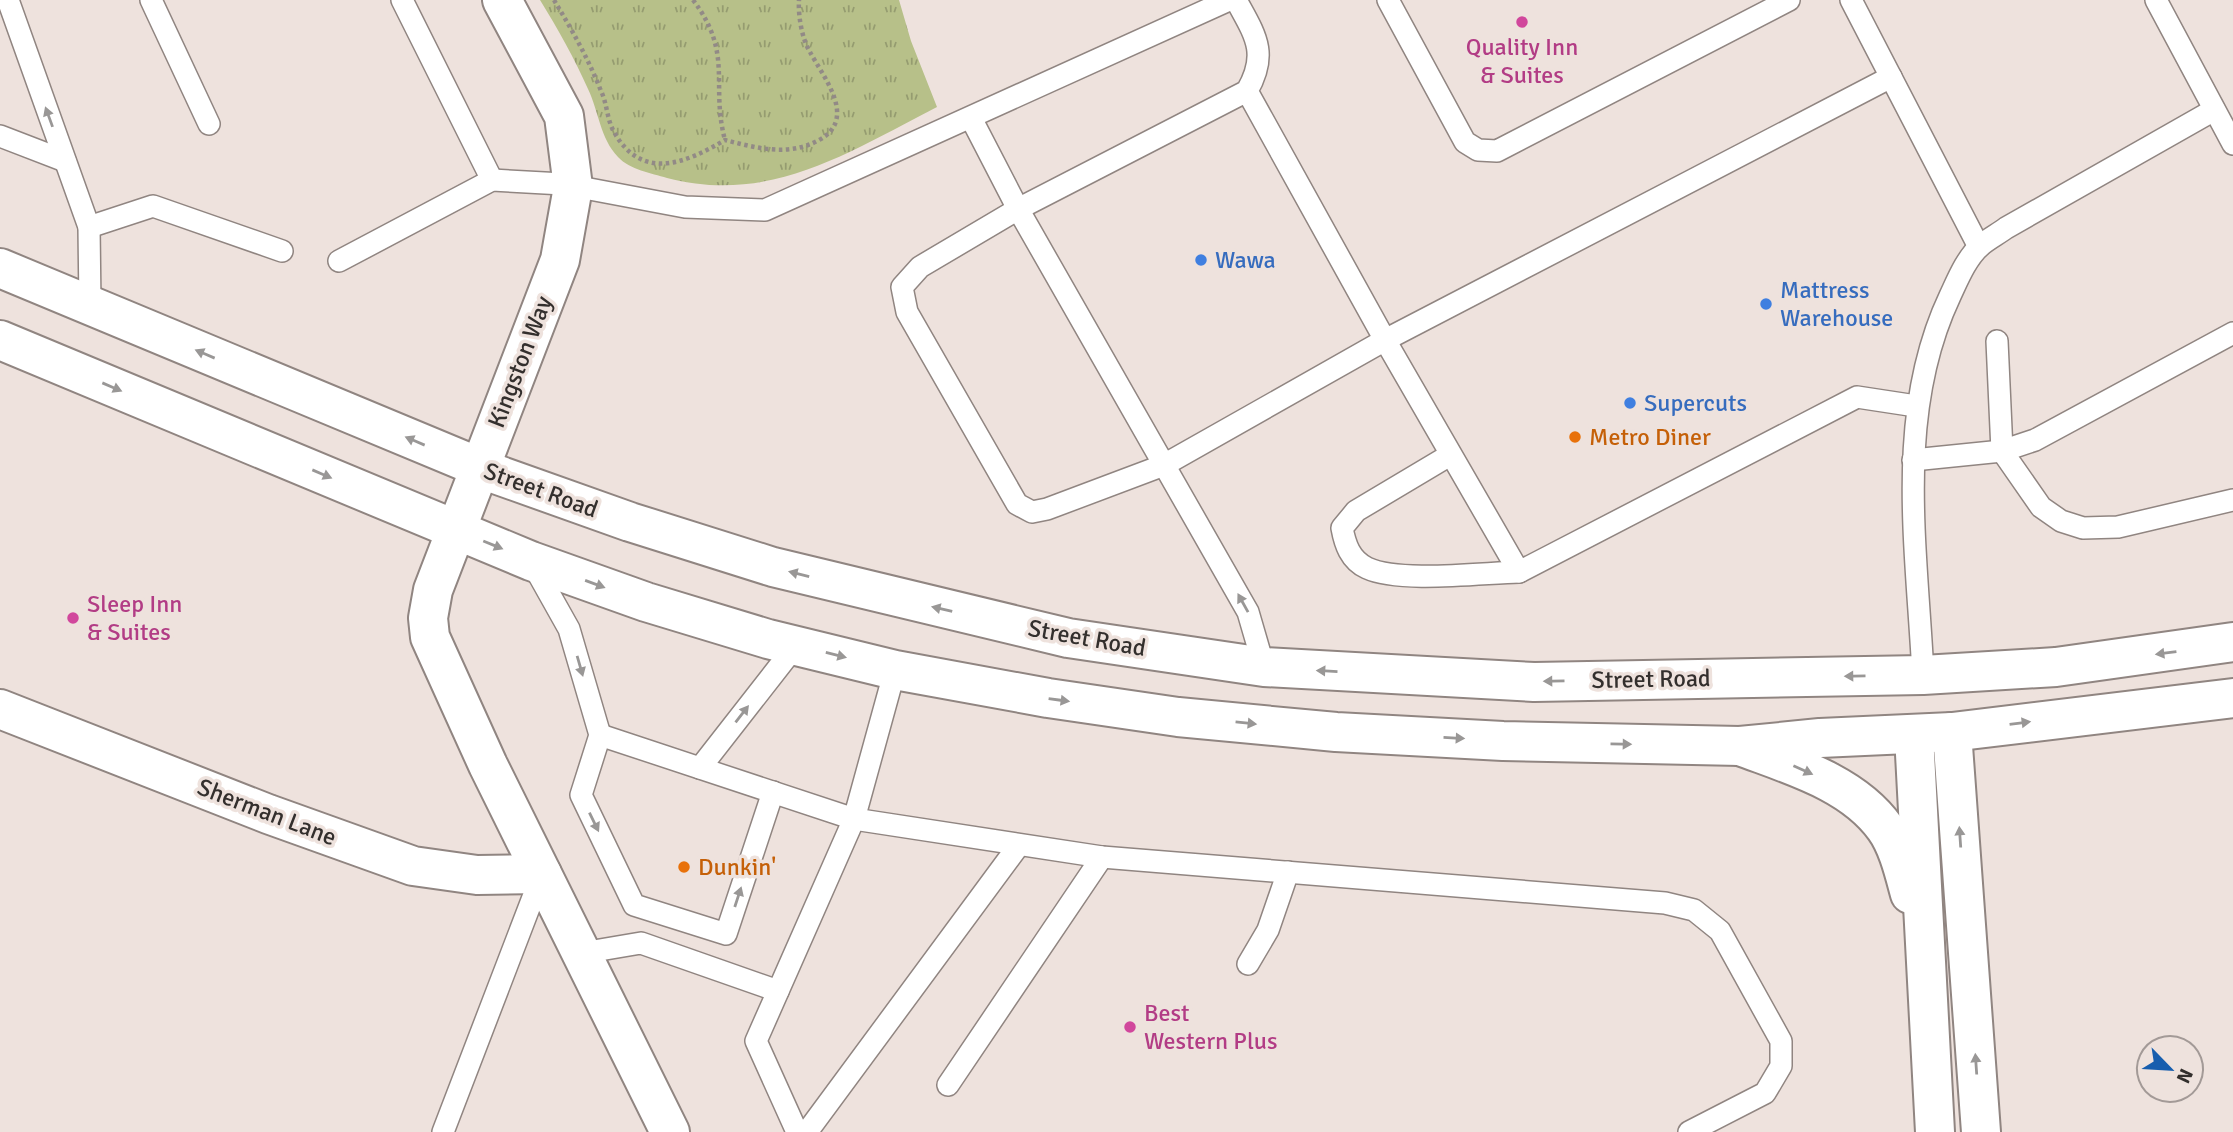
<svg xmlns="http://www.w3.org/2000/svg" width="2233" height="1132" font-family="Signika,sans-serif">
  <defs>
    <pattern id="grass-tufts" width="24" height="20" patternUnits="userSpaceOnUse" patternTransform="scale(1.75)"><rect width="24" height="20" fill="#b7c089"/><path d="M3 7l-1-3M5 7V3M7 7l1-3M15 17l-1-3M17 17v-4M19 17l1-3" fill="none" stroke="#959c70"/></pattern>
  </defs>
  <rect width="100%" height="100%" fill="#eee2dd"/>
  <path fill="url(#grass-tufts)" d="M540,0H899L911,41L937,107C849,152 770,205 667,178C651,173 630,170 618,157C600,138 599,112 588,89C574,58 558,29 540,0Z"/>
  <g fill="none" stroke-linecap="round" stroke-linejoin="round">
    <defs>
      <g id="service">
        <path d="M8,0L89,227L90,305"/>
        <path d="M151,0L209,124"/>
        <path d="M402,0L492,180"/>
        <path d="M1236,0C1255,35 1269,53 1247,91L1018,209L920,267L902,287L907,312L1017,504L1032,512L1047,509L1164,465L1385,340L1247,91"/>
        <path d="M1388,0L1465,142L1478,150L1497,151L1789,0"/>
        <path d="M1851,0L1979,247"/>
        <path d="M2156,0L2233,144"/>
        <path d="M1891,77L1385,340L1519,572L1857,397L1916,406"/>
        <path d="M971,118L1018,209L1248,612L1264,667"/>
        <path d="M0,136L65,161"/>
        <path d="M89,227L153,206L282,251"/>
        <path d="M339,261L492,180L563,184L685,207L765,210L1229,0"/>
        <path d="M1997,341L2002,451L2041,507L2061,521L2083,528L2118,527L2233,500"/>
        <path d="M1450,455L1356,511L1342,528C1345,544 1350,560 1367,568C1399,583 1481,573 1519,572"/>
        <path d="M1913,460L2002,451L2035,440L2233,333"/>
        <path d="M532,563L569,629L600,735L581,795L634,905L726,934L773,792"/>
        <path d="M1923,675C1917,549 1894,414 1950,296C1958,279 1966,259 1980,246C1988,239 1998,234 2006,228L2214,110"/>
        <path d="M600,735L854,819L895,670"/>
        <path d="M700,768L796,645"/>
        <path d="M582,953L641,943L778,991"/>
        <path d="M1248,964L1268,930L1288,872"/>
        <path d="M948,1085L1102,857"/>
        <path d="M443,1132L542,874"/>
        <path d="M797,1132L756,1041L854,819L1102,857L1665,903L1694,910L1720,931L1781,1041V1066L1765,1093L1689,1132"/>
        <path d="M807,1132L1019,845"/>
      </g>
      <g id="minor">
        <path d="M502,0L564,116L573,187L560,260L433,590L428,618L430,637L488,765L670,1132"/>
        <path d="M0,709L268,814L413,866L477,875L542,874"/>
      </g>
      <g id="primary">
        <path d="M0,268L498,475L630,522L773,567L1068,638L1264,667L1534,682L1923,675L2056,667L2233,642"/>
        <path d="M0,340L531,561L646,602L768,639L895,670L1048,698L1178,717L1336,732L1503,741L1740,746L1820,738L1952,732L2233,698"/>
      </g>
      <g id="motorway">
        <path d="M1952,732L1981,1132"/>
        <path d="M1914,735L1935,1132"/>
        <path d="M1740,746C1790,765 1852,782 1885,828C1898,846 1904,872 1910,894"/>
      </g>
    </defs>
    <use href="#service" stroke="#908581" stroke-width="24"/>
    <use href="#minor" stroke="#908581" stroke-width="42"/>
    <use href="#primary" stroke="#908581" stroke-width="42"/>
    <use href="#motorway" stroke="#908581" stroke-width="42"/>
    <g stroke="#928a86" stroke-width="4.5" stroke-dasharray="3.5 3.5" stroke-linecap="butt">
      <path d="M554,0C572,30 588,58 601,91C607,103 607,120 614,132C642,182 686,163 725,140C756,148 789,157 819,140C858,119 824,78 810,52C802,39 798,16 799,0"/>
      <path d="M693,0C734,54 710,84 725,140"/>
    </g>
    <use href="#service" stroke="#fff" stroke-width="21"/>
    <use href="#minor" stroke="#fff" stroke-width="38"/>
    <use href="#primary" stroke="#fff" stroke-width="38"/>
    <use href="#motorway" stroke="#fff" stroke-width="38"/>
  </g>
  <defs><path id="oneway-solid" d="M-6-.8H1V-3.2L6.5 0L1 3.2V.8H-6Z" transform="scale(1.75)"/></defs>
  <g fill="#999796">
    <use href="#oneway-solid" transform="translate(49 117) rotate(-110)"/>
    <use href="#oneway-solid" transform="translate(205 354) rotate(-157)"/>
    <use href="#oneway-solid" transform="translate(112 387) rotate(23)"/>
    <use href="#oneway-solid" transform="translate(415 441) rotate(-157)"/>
    <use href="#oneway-solid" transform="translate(322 474) rotate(23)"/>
    <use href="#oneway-solid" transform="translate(493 545) rotate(22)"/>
    <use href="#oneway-solid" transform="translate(799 574) rotate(-166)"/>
    <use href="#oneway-solid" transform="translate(595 584) rotate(20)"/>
    <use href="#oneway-solid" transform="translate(1243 603) rotate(-119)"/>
    <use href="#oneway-solid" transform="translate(942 609) rotate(-167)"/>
    <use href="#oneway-solid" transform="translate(2166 653) rotate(173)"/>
    <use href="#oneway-solid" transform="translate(836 655) rotate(14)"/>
    <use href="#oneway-solid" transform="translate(580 666) rotate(74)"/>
    <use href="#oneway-solid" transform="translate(1327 671) rotate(-177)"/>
    <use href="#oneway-solid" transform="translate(1855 676) rotate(179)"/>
    <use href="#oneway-solid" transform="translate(1554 681) rotate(179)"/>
    <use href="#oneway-solid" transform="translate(1059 700) rotate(8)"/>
    <use href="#oneway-solid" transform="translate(742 714) rotate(-52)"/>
    <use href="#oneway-solid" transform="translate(1246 723) rotate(6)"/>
    <use href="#oneway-solid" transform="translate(2020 723) rotate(-7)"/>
    <use href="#oneway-solid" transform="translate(1454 738) rotate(3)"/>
    <use href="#oneway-solid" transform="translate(1621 744) rotate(1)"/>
    <use href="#oneway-solid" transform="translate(1803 770) rotate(24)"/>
    <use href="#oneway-solid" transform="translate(594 822) rotate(64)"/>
    <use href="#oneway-solid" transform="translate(1960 837) rotate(-94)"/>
    <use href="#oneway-solid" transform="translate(738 897) rotate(-72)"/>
    <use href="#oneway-solid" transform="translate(1976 1064) rotate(-94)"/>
  </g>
  <g fill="#d1479c" stroke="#eee2dd" stroke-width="2.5">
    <circle cx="1522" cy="22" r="7"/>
    <circle cx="73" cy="618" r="7"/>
    <circle cx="1130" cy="1027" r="7"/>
  </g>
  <g fill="#3f7fe0" stroke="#eee2dd" stroke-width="2.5">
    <circle cx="1201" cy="260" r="7"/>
    <circle cx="1766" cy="304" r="7"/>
    <circle cx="1630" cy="403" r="7"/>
  </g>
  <g fill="#e8710a" stroke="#eee2dd" stroke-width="2.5">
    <circle cx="1575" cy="437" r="7"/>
    <circle cx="684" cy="867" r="7"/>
  </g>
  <g text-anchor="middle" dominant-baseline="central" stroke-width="7" stroke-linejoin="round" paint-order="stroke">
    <g font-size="24" fill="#b23c85" stroke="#eee2dd" text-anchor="start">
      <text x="1522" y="47" text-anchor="middle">Quality Inn<tspan x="1522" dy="28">&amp; Suites</tspan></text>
      <text x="87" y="604">Sleep Inn<tspan x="87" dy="28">&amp; Suites</tspan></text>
      <text x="1144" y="1013">Best<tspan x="1144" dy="28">Western Plus</tspan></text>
    </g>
    <g font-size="24" fill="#366cbe" stroke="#eee2dd" text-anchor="start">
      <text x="1215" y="260">Wawa</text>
      <text x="1780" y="290">Mattress<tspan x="1780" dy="28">Warehouse</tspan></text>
      <text x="1644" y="403">Supercuts</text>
    </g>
    <g font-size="24" fill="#332f2d" stroke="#eee2dd">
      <text transform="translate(520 362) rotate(-69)">Kingston Way</text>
      <text transform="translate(541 490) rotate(20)">Street Road</text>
      <text transform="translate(1087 638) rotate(10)">Street Road</text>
      <text transform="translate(1651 679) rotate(-1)">Street Road</text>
      <text transform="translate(267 812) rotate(21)">Sherman Lane</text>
    </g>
    <g font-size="24" fill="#c56008" stroke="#eee2dd" text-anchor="start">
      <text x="1589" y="437">Metro Diner</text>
      <text x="698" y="867">Dunkin'</text>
    </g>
  </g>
  <g transform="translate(2170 1069) rotate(115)"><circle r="33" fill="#eee2dd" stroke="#a39a97" stroke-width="2"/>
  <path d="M0-5L12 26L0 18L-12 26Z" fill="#175eae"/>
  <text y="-10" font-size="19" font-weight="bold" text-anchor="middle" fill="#332f2d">N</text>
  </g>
</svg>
